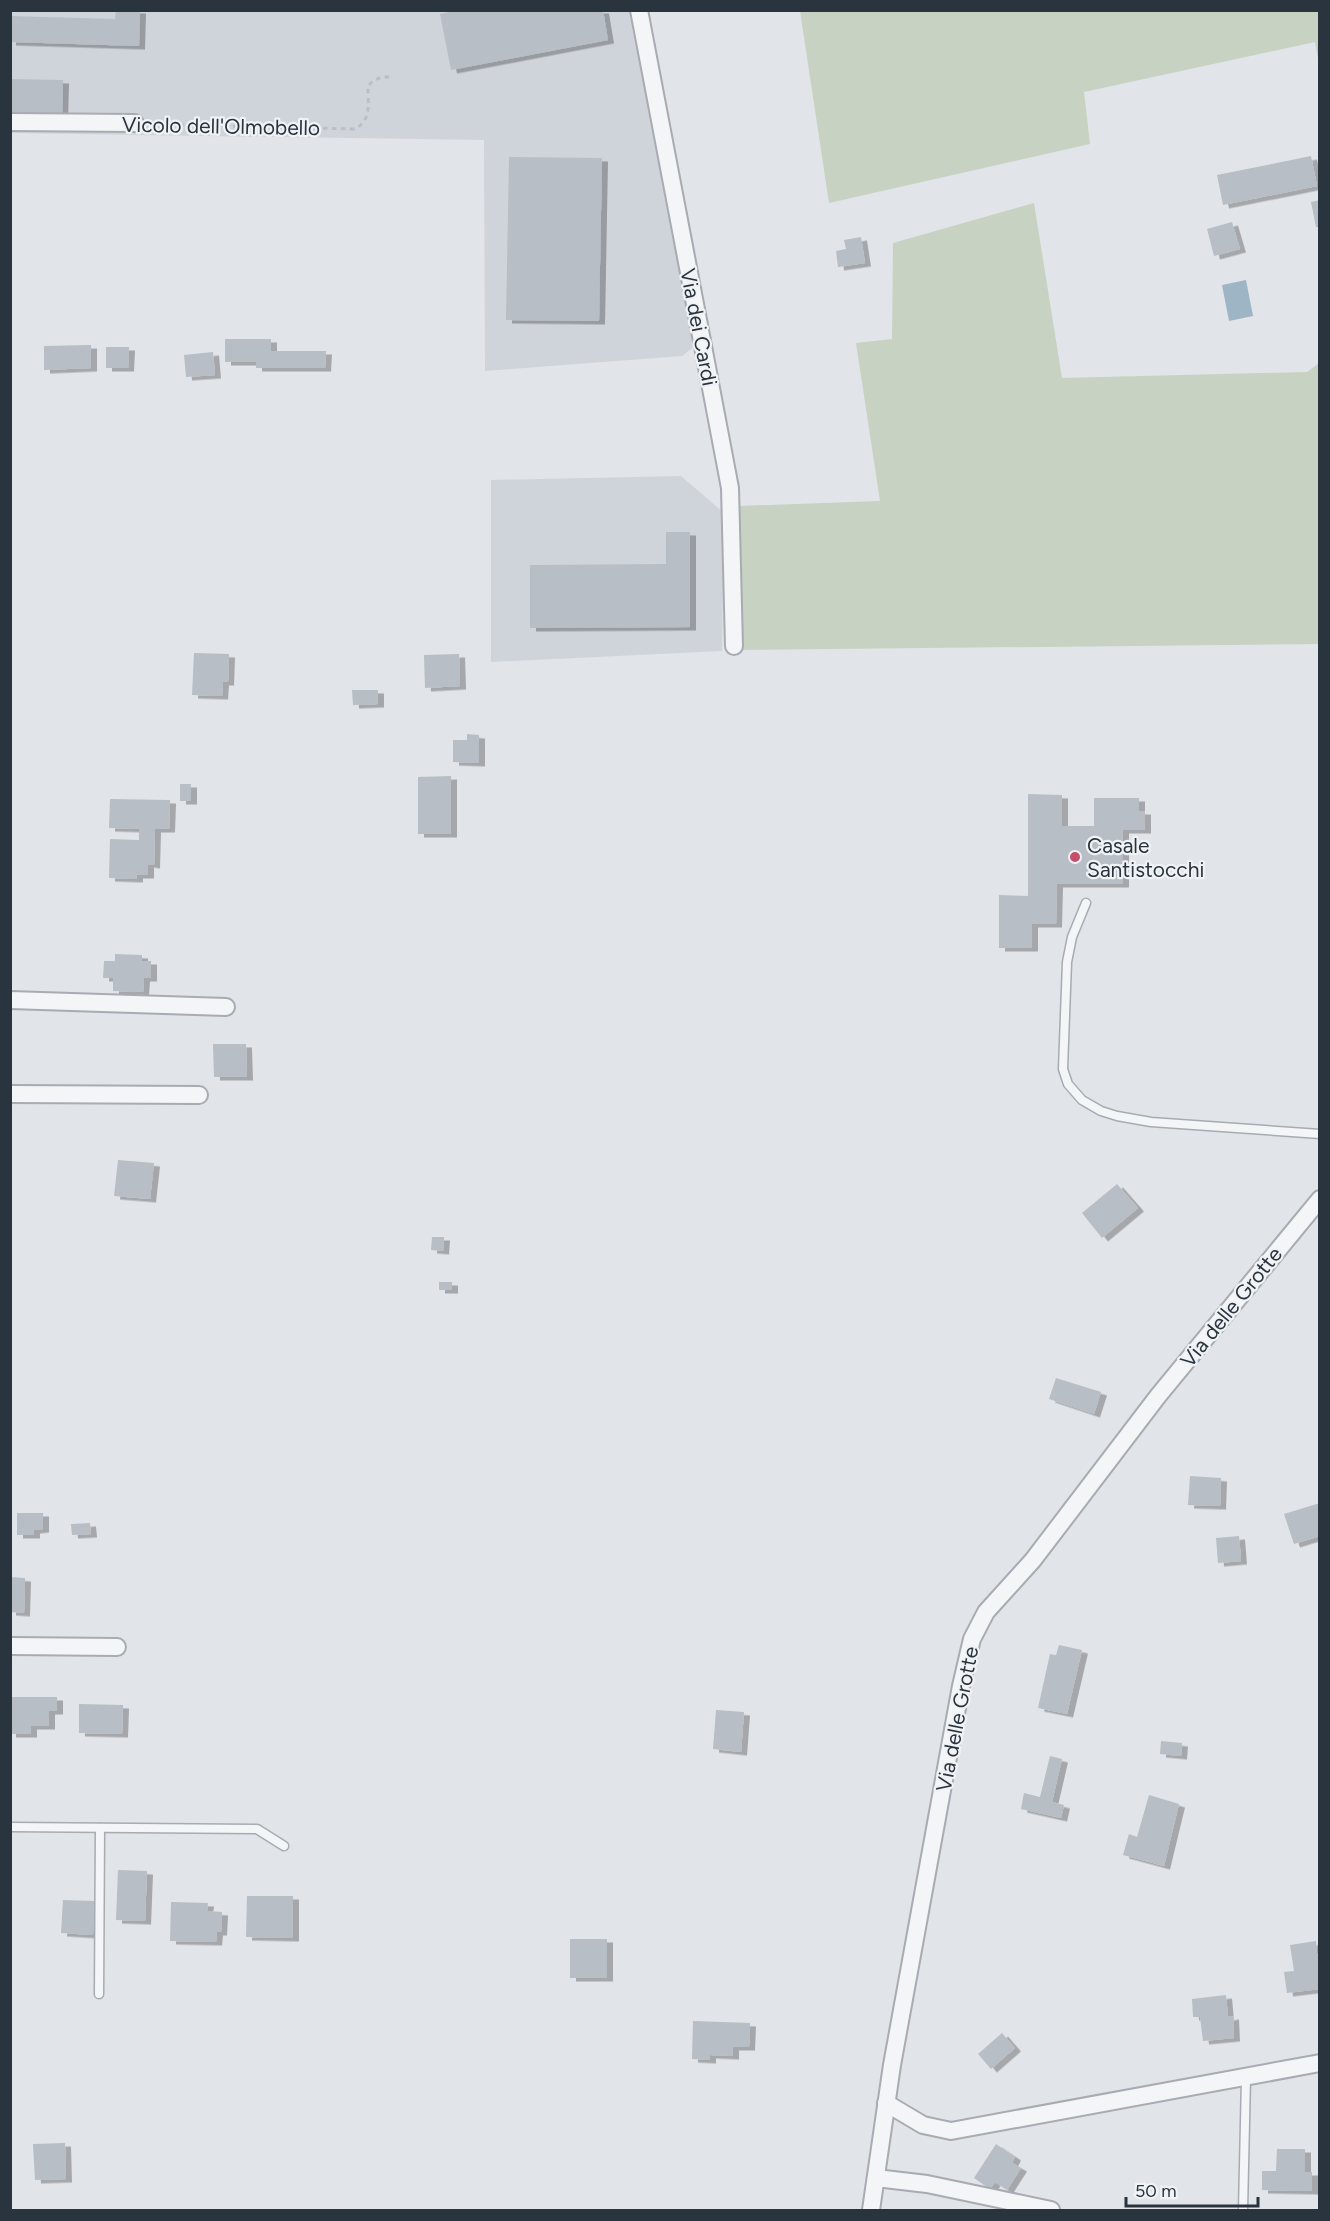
<svg xmlns="http://www.w3.org/2000/svg" width="1330" height="2221" font-family="Figtree,sans-serif">
  <defs>
    <filter id="shadow"><feDropShadow dx="6" dy="3.5" stdDeviation="0" flood-color="#0004"/></filter>
  </defs>
  <rect width="100%" height="100%" fill="#e1e4e8"/>
  <g fill="#cfd4da">
    <path d="M11,11H637L696,345L682,356L485,371L484,140L11,133Z"/>
    <path d="M681,476L724,513L722,651L491,662V480Z"/>
  </g>
  <g fill="#c8d2c2">
    <path d="M800,11H1319V64L1315,42L1084,92L1090,144L829,203Z"/>
    <path d="M1034,203L1062,378L1307,372L1319,363V644L740,650L739,506L880,501L856,343L892,339L893,243Z"/>
  </g>
  <path fill="#9eb5c6" d="M1246,280L1253,316L1229,321L1222,285Z"/>
  <g fill="#b8bec5" filter="url(#shadow)">
    <path d="M116,10H140L139,46L10,42V16L115,19Z"/>
    <path d="M459,10H603L608,40L451,70L440,14Z"/>
    <path d="M10,79L63,80L62,119L10,118Z"/>
    <path d="M1311,156L1317,186L1223,205L1217,175Z"/>
    <path d="M509,157L602,158L599,321L506,320Z"/>
    <path d="M1320,200V227H1316L1311,202Z"/>
    <path d="M1232,222L1240,249L1214,256L1207,229Z"/>
    <path d="M861,237L865,263L838,267L836,251L846,249L844,240Z"/>
    <path d="M225,339H271V351H326L325,368H256V362H225Z"/>
    <path d="M91,345V368L44,370V346Z"/>
    <path d="M106,347H129L128,368H106Z"/>
    <path d="M213,352L215,375L186,377L184,355Z"/>
    <path d="M666,532H690V627L530,628V565L666,564Z"/>
    <path d="M194,653L229,654L228,682H223L222,696L192,695Z"/>
    <path d="M459,654L460,686L425,688L424,655Z"/>
    <path d="M352,690H378V704L353,705Z"/>
    <path d="M467,734L479,735V763L453,762V740H467Z"/>
    <path d="M451,776V834H418V777Z"/>
    <rect x="180" y="784" width="11" height="17"/>
    <path d="M1028,794L1062,795V826H1094V798H1139V811H1145V830H1123V884H1057L1056,924H1032V948H999V895L1028,896Z"/>
    <path d="M110,799L170,800L169,829H155L154,865L148,864V875H137V879L109,878L110,839L139,840V829L109,828Z"/>
    <path d="M115,954L142,955V961H151V978H144L143,992L113,991V978H103L104,961H115Z"/>
    <path d="M213,1044H246L247,1077H214Z"/>
    <path d="M118,1160L154,1163L150,1199L114,1196Z"/>
    <path d="M1117,1184L1138,1208L1102,1238L1082,1213Z"/>
    <path d="M432,1237H444L443,1251L431,1250Z"/>
    <rect x="439" y="1282" width="13" height="8"/>
    <path d="M1056,1378L1101,1392L1094,1414L1049,1399Z"/>
    <path d="M1190,1476L1221,1478L1220,1506L1188,1505Z"/>
    <path d="M1320,1503V1536L1294,1544L1284,1514Z"/>
    <path d="M17,1513H43V1529L34,1530V1535H17Z"/>
    <path d="M90,1523L91,1534L72,1535L71,1524Z"/>
    <path d="M1239,1536L1241,1561L1218,1563L1216,1538Z"/>
    <path d="M10,1577L25,1578L24,1613L10,1612Z"/>
    <path d="M1059,1645L1082,1650L1067,1714L1038,1708L1050,1654L1056,1655Z"/>
    <path d="M10,1697H57V1711H49V1726H31V1734H10Z"/>
    <path d="M79,1704L123,1705L122,1734L79,1733Z"/>
    <path d="M716,1710L744,1712L741,1752L713,1749Z"/>
    <path d="M1161,1741L1182,1743L1181,1756L1160,1754Z"/>
    <path d="M1050,1756L1062,1759L1052,1802L1064,1805L1061,1818L1021,1809L1024,1793L1040,1797Z"/>
    <path d="M1149,1795L1179,1804L1164,1866L1123,1855L1129,1834L1137,1837Z"/>
    <path d="M118,1870L147,1871L145,1921L116,1920Z"/>
    <path d="M247,1896H293V1938L246,1937Z"/>
    <path d="M63,1900L94,1901L93,1935L61,1933Z"/>
    <path d="M171,1902L208,1903L207,1911L222,1912L221,1932H217L216,1942L170,1941Z"/>
    <rect x="570" y="1939" width="37" height="39"/>
    <path d="M1316,1941L1317,1953H1320V1989L1287,1993L1284,1972L1294,1971L1290,1945Z"/>
    <path d="M1226,1995L1228,2017L1233,2016L1234,2038L1203,2041L1200,2017H1193L1192,1999Z"/>
    <path d="M693,2021L750,2023L749,2047H733V2056L710,2055V2060L692,2059Z"/>
    <path d="M1002,2033L1015,2048L991,2069L978,2054Z"/>
    <path d="M65,2143L66,2179L35,2180L33,2144Z"/>
    <path d="M996,2144L1015,2157L1012,2163L1021,2168L1007,2190L995,2182L990,2189L974,2178Z"/>
    <path d="M1277,2149H1305V2172H1312V2191L1262,2190V2171H1276Z"/>
  </g>
  <g fill="none" stroke-linecap="round" stroke-linejoin="round">
    <defs>
      <g id="lane">
        <path d="M1086,903L1072,937L1067,962L1063,1069L1068,1084L1082,1100L1101,1111L1117,1116L1151,1122L1320,1134"/>
        <path d="M10,1827L257,1829L284,1846"/>
        <path d="M99,1994L100,1828"/>
        <path d="M1243,2210L1246,2078"/>
      </g>
      <g id="street">
        <path d="M639,10L730,488L734,646"/>
        <path d="M10,122L135,123"/>
        <path d="M10,1000L226,1007"/>
        <path d="M10,1094L199,1095"/>
        <path d="M10,1646L117,1647"/>
        <path d="M886,2103L923,2125L951,2131L1320,2063"/>
        <path d="M876,2178L927,2184L1051,2210"/>
        <path d="M871,2210L892,2065L961,1686L972,1639L986,1612L1033,1560L1158,1396L1320,1199"/>
      </g>
    </defs>
    <use href="#lane" stroke="#a6acb2" stroke-width="11"/>
    <use href="#street" stroke="#a6acb2" stroke-width="20"/>
    <path stroke="#bbbfc3" stroke-width="3" stroke-dasharray="4.5 4.5" stroke-linecap="butt" d="M152,124L353,129C372,123 368,102 368,87C373,77 383,78 393,76"/>
    <use href="#lane" stroke="#f3f5f7" stroke-width="8"/>
    <use href="#street" stroke="#f3f5f7" stroke-width="16"/>
  </g>
  <circle fill="#c54e6b" stroke="#f0f3f6" stroke-width="2" cx="1075" cy="857" r="6"/>
  <g text-anchor="middle" dominant-baseline="central" stroke-width="4.5" stroke-linejoin="round" paint-order="stroke">
    <g font-size="21" fill="#2a343f" stroke="#f0f3f6">
      <text transform="translate(221 126) rotate(1)">Vicolo dell'Olmobello</text>
      <text transform="translate(699 327) rotate(79)">Via dei Cardi</text>
      <text transform="translate(1231 1307) rotate(-51)">Via delle Grotte</text>
      <text transform="translate(957 1719) rotate(-79)">Via delle Grotte</text>
    </g>
    <g font-size="21" fill="#2a343f" stroke="#f0f3f6" text-anchor="start">
      <text x="1087" y="845">Casale<tspan x="1087" dy="24">Santistocchi</tspan></text>
    </g>
  </g>
  <rect width="1330" height="2221" fill="none" stroke="#2a343f" stroke-width="24"/>
  <path d="M1126 2197v9h132v-9" fill="none" stroke="#2a343f" stroke-width="3"/>
  <text x="1135" y="2197" font-size="18" fill="#2a343f" stroke="#f0f3f6" stroke-width="4.5" paint-order="stroke">50 m</text>
</svg>
